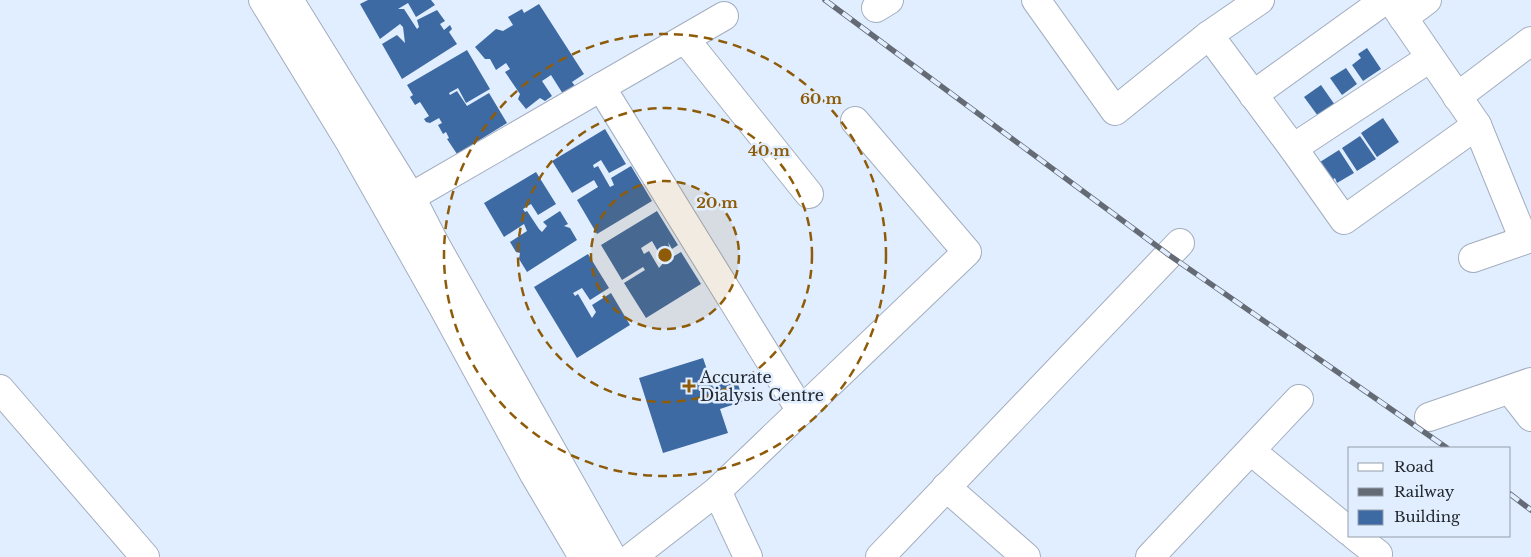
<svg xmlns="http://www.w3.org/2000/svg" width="1531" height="557" font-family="'Libre Baskerville',serif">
  <rect width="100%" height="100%" fill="#e1eeff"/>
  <g fill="#3e6aa3">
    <path d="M368,0H431L435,5L416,17L408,3L398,9H404L417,29L419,27L417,20L437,10L445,21L440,24L444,30L450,25L452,29L449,32L457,44L402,79L382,44L397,35L405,43L403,27L400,24L380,39L360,4Z"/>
    <path d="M539,4L584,74L572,82L575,86L563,94L551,75L542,81L552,96L545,101L540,98L526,109L518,99L520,94L505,72L510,69L506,63L496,70L490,59H485L475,47L496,29L503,31L513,25L508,17L522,9L524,13Z"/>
    <path d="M1367,48L1381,69L1363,81L1352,65L1361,58L1358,54Z"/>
    <path d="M467,50L490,89L466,103L458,88L449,93L450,95L457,91L467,106L489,93L507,123L457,154L447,139L449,138L446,132L443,134L438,125L442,123L439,118L430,123L426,122L424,119L429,116L420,102L415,105L410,97L413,95L407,85Z"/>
    <path d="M1346,68L1357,84L1342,95L1330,78Z"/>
    <path d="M1321,85L1335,105L1318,116L1304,97Z"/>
    <path d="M1383,118L1399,142L1377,157L1361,133Z"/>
    <path d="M605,129L626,164L609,173L601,160L593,165L594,168L598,166L610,187L614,185L611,178L631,166L652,201L597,234L577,200L598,187L594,180L572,193L552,161Z"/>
    <path d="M1360,136L1376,159L1357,171L1342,148Z"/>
    <path d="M1339,150L1354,173L1337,183L1335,178L1332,180L1320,162Z"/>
    <path d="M536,172L556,204L538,215L531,204L523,209L525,212L527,211L539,229L542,232L547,226L543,222L560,211L568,224L564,226L570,228L577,240L527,272L519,259L520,253L516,252L510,242L527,231L524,224L504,237L484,203Z"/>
    <path d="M657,211L678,245L672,249L668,242L670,249L660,255L652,241L641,248L644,254L649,251L659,268L664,262L681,252L701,284L646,318L624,283L645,270L643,267L622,280L601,245Z"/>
    <path d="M588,254L609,288L590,300L582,288L573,293L575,296L578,294L592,318L596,312L592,305L611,293L630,325L577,358L534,287Z"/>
    <path d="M703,358L713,387L736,379L744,401L720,409L728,433L663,453L639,378Z"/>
  </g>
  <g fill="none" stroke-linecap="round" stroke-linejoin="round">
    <defs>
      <g id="minor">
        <path d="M1036,0L1115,111L1209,35L1260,0"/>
        <path d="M1391,0L1477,125L1524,240"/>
        <path d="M876,8L889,0"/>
        <path d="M1403,18L1427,0"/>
        <path d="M1209,35L1293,148L1344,220L1477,125"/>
        <path d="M685,39L809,194"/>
        <path d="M601,87L801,411"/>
        <path d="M1253,95L1385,0"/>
        <path d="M1457,97L1531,41"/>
        <path d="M1293,148L1430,58"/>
        <path d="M411,197L724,16"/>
        <path d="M1473,258L1531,238"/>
        <path d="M0,389L145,557"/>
        <path d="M1510,390L1531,417"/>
        <path d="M1429,417L1531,382"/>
        <path d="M1251,451L1350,532"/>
        <path d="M946,487L1026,557"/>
        <path d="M717,491L748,557"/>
        <path d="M1355,536L1378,554"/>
        <path d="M632,557L717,491L967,252L855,121"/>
        <path d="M880,557L1180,243"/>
        <path d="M1150,557L1299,399"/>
      </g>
      <g id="major">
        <path d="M263,0L351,144L442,305L534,474L583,557"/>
        <path d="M289,0L411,197L435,244L612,557"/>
      </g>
    </defs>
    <use href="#minor" stroke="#a3aebf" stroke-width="30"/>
    <use href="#major" stroke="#a3aebf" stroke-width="30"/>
    <use href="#minor" stroke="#fff" stroke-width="28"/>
    <use href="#major" stroke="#fff" stroke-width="28"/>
    <defs>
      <g id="rail">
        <path d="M825,0L1169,255L1447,448"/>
        <path d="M1510,494L1531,510"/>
      </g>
    </defs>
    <use href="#rail" stroke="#646b75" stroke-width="5.5"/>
    <use href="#rail" stroke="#e1eeff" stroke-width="4" stroke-dasharray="11" stroke-linecap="butt"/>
  </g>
  <circle cx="665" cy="255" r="74" fill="#8e5c09" fill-opacity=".12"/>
  <g fill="none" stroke="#8e5c09" stroke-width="2.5" stroke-dasharray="9 6">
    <circle cx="665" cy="255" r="74"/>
    <circle cx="665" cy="255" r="147"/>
    <circle cx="665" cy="255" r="221"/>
  </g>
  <path fill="#8e5c09" stroke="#e1eeff" stroke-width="2" d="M686.5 378.5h5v5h5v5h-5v5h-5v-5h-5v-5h5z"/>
  <g text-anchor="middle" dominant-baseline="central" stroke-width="5" stroke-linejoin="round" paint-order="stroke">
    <g font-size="16" fill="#23272e" stroke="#e1eeff" text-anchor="start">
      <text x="700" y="377">Accurate<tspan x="700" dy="18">Dialysis Centre</tspan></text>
    </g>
  </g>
  <circle cx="665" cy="255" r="8" fill="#8e5c09" stroke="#e1eeff" stroke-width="2.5"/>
  <g font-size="15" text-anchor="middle" font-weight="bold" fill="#8e5c09" stroke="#e1eeff" stroke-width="5" stroke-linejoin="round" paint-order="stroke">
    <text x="821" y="104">60 m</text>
    <text x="769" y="156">40 m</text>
    <text x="717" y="208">20 m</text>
  </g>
  <rect x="1348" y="447" width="162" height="90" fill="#e1eeff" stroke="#959eab"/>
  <rect x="1358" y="463" width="25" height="8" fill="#ffffff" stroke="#959eab"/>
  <text x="1394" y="472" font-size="15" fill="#23272e">Road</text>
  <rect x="1358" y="488" width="25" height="8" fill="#646b75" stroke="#959eab"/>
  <text x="1394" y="497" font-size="15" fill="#23272e">Railway</text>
  <rect x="1358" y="510" width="25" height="15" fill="#3e6aa3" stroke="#959eab"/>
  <text x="1394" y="522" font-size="15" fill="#23272e">Building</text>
</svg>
